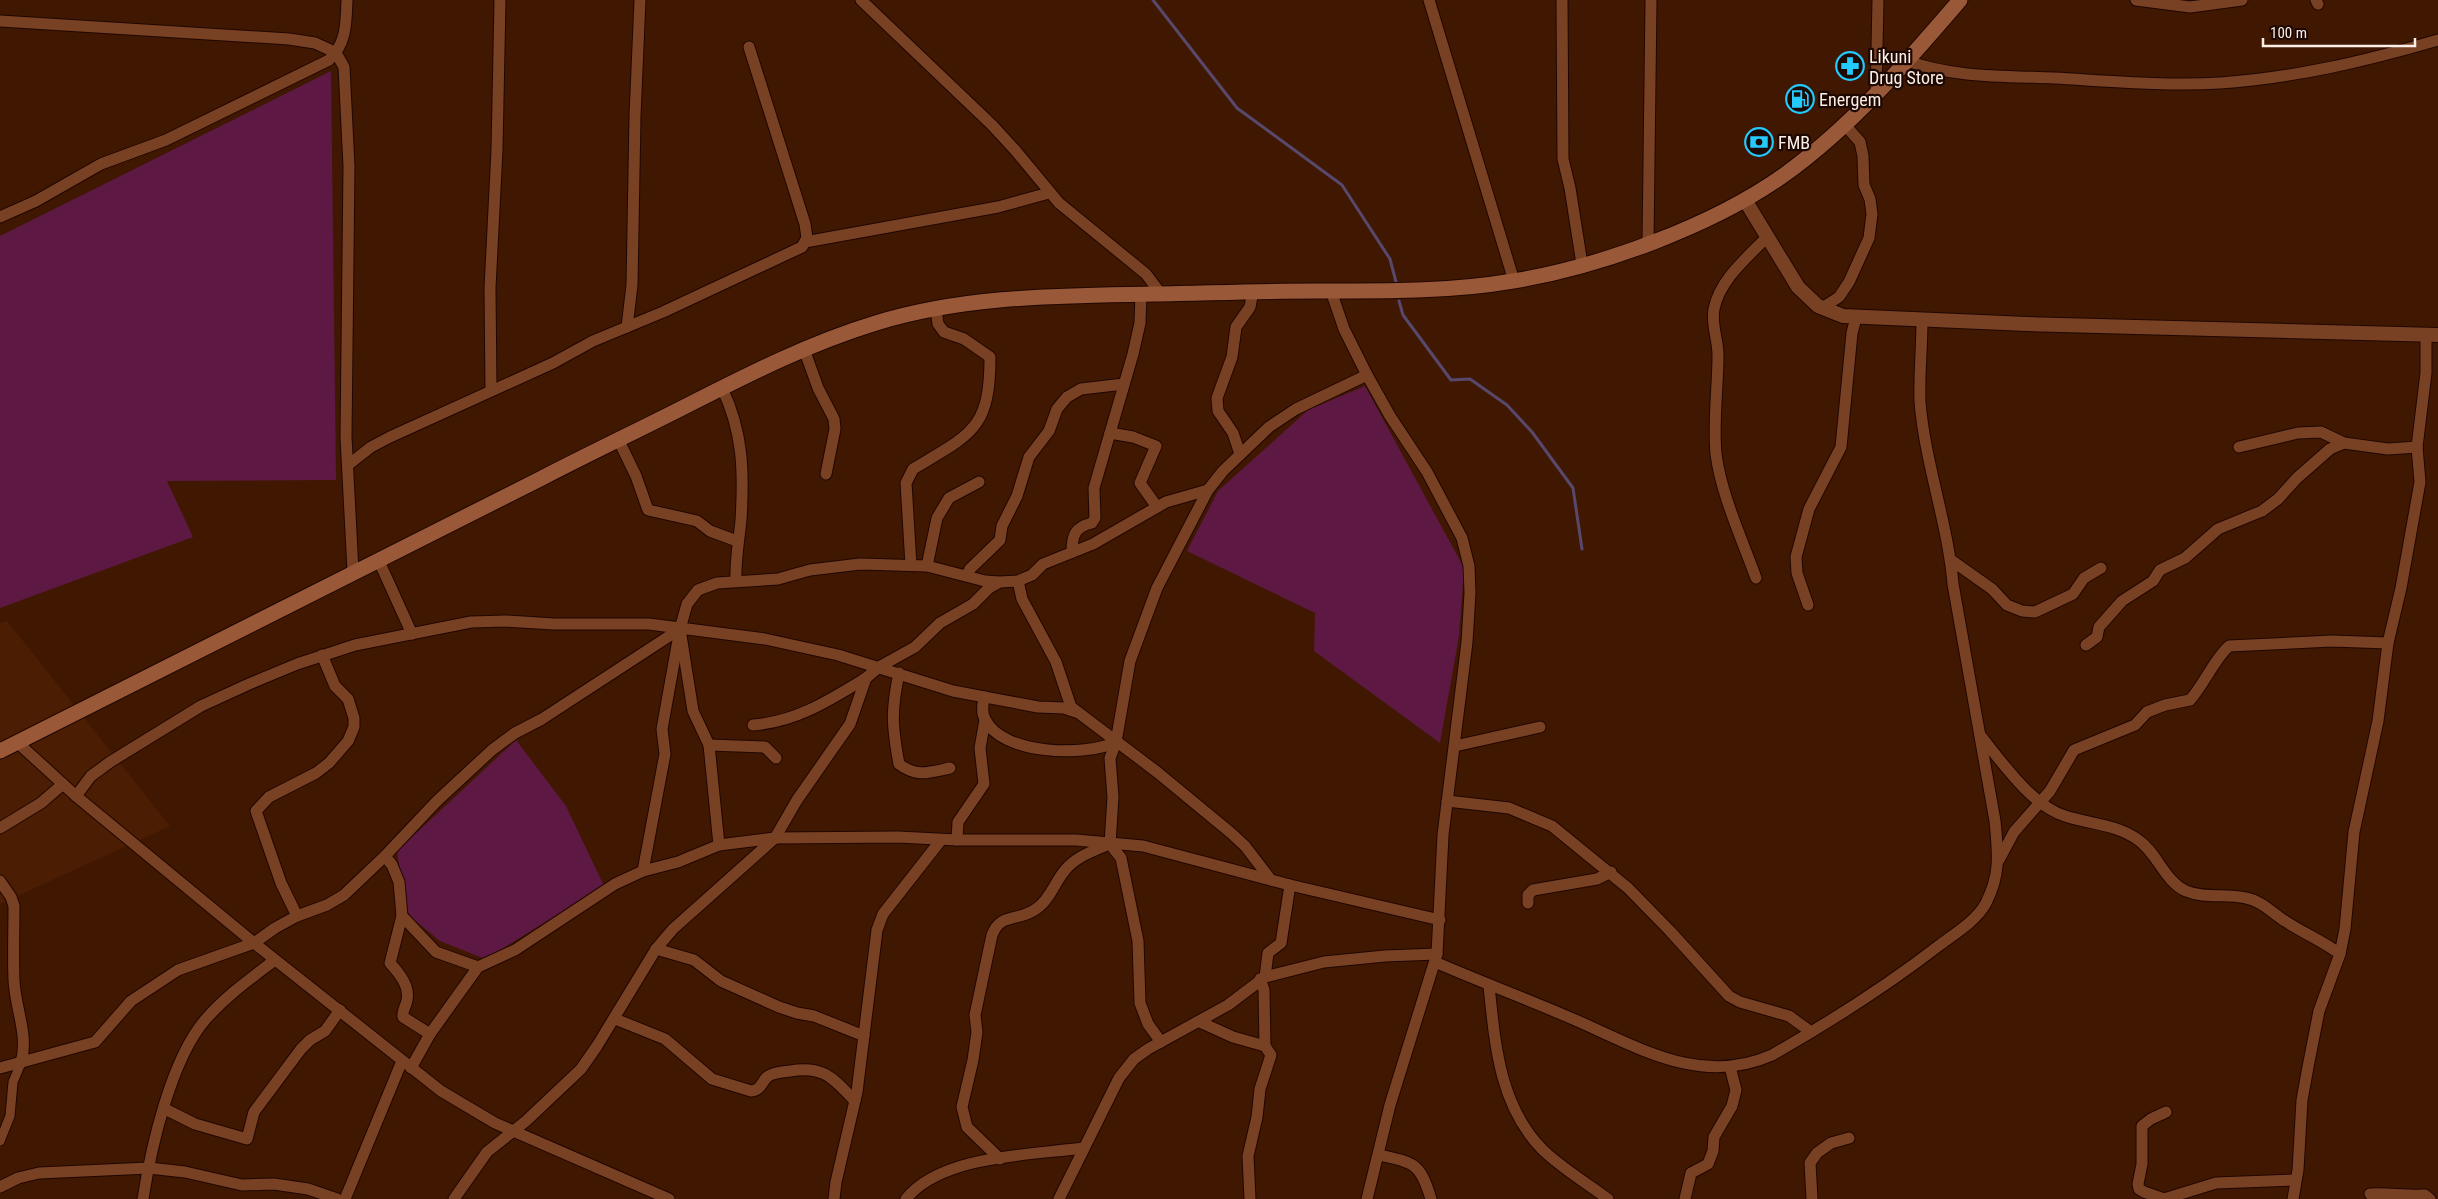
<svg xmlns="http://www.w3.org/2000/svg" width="2438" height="1199" font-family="'Roboto Condensed',sans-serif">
  <rect width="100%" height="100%" fill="#401802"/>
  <path fill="#4b1d03" d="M7,621L170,826L0,904V623Z"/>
  <g fill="#5d1943">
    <path d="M331,71L336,480L167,481L193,537L0,608V236Z"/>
    <path d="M1365,386L1464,568L1459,636L1440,743L1314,651L1315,613L1187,551L1218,491L1308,410Z"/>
    <path d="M516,740L566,806L604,886L485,959L440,941L406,913L397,851Z"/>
  </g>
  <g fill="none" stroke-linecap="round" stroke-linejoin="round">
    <g stroke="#57486c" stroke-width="3">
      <path d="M1153,0L1237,108L1342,185L1390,259L1396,282"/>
      <path d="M1399,301L1403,315L1451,380L1470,379L1507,405L1532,432L1573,488L1582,549"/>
    </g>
    <defs>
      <path id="pedestrian" d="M0,1141L10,1116L13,1082L21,1063"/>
      <g id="minor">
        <path d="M861,0L992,125L1015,150L1059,203L1146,274L1161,294"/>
        <path d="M1429,0L1514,281"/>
        <path d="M1562,0L1563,159L1570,188L1582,264"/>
        <path d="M2136,0L2190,7L2242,0"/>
        <path d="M2316,0L2318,4"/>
        <path d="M0,21L289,39L315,43L328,49L336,53L344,67L349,166L346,437L353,571"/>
        <path d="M1908,61C1954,78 2005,76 2054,78C2109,81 2165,86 2220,83C2294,78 2366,61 2438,40"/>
        <path d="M1876,96L1878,0"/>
        <path d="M0,217L36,201L101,164L166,140L329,60C347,43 346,23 347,0"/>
        <path d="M805,242L998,207L1049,193"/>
        <path d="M1648,243L1651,0"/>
        <path d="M1331,291L1344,329L1367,375L1390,416L1427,472L1462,538L1469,566L1470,593L1467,642L1443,835L1437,954L1390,1105L1367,1199"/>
        <path d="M1822,308L1839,297L1849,282L1869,238L1872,214L1870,199L1864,185L1863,156L1860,142L1845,125"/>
        <path d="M627,327L632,285L635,116L640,0"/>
        <path d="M804,349L818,388L834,419L835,429L826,474"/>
        <path d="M722,388C743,432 744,471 741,520C739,541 735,560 736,581"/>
        <path d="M491,390L490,288L497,150L500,0"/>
        <path d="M1110,433L1133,437L1156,446L1140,483L1157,507"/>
        <path d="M618,439L636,476L648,510L697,521L710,531L737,541"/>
        <path d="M2239,447L2298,433L2321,432L2344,443L2388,449L2417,447"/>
        <path d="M1240,454L1233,433L1218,411L1217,398L1232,357L1236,327L1250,307L1253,291"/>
        <path d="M348,465L371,447L390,437L553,363L593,341L663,312L802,247L807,238L805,224L749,47"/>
        <path d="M1072,552C1072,535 1075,527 1092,523L1095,518L1094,488L1133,354L1140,323L1141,294"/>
        <path d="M378,559L412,634"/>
        <path d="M1951,560L1992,589L2007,605L2022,611L2035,612L2073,594L2084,578L2101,568"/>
        <path d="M911,565L906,483L913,469C971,434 990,430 990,357L964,339L944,332L938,324L936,309"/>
        <path d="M927,566L937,518L949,498L979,482"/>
        <path d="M967,575L970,569L1000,540L1002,526L1017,496L1029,457L1049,431L1057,409L1067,397L1081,389L1124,384"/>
        <path d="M1756,578C1742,539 1721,494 1716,454C1713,420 1718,388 1718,355C1718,339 1711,325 1714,309C1720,279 1748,257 1768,236"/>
        <path d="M1018,581L1022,599L1056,662L1071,707L1157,772L1231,833L1245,846L1271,880"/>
        <path d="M1808,605L1797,573L1796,557L1809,509L1841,447L1852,333L1856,318"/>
        <path d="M2086,645L2097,637L2099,627L2122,601L2153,581L2160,570L2185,558L2218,529L2262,511L2278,499L2297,478L2330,449L2344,443"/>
        <path d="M899,673C891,711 892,726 899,764C917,778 930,772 950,768"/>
        <path d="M984,697C983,704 981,712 985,719C1001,755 1086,757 1116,742"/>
        <path d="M753,725C796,722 830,700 866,678"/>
        <path d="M1980,735C2001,761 2032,806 2065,816C2090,824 2115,824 2137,839C2157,852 2164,881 2186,891C2205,899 2226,893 2246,898C2262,901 2272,913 2285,921C2303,933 2323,941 2340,954"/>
        <path d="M18,743L76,796L254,943L441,1091L495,1123L669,1199"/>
        <path d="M709,745L765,747L776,758"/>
        <path d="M1455,746L1540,727"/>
        <path d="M76,796L91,776L110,762L201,706L249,684L297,664L355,645L471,622L506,621L554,624H649L765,639L838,655L953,691L1038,707L1064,708L1076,712"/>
        <path d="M1447,801L1509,808L1552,826L1628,888L1670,931L1729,996L1740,1002L1789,1016L1811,1032"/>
        <path d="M0,828L41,803L63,784"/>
        <path d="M957,840L958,822L984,784L980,748L985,720"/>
        <path d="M385,856L392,865L399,882L402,916L436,952L478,967"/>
        <path d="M1999,860L2014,832L2050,791L2074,750L2135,725L2147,712L2165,705L2190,700C2205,683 2213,661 2229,646L2332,641L2388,643"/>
        <path d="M643,871L665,754L662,729L680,629L687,604L698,590L717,583L778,579L810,570L860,564L927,566L985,581L998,582"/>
        <path d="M0,881L11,897L14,906C14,931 13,955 14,980C15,1008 29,1035 21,1063"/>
        <path d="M1528,903V895L1533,890L1597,879L1611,872"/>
        <path d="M297,916L281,883L256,811L269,797L316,773L329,763L348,741L354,727V718L348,699L335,686L322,655"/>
        <path d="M402,916L390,963C399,973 410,986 407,1000C406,1007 402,1010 403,1017L430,1034"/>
        <path d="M656,949L694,960L721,981L779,1007L797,1013L814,1016L864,1036"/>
        <path d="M1435,962C1481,982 1527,999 1573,1019C1638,1047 1700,1087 1772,1055C1830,1022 1888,985 1941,944C1956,933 1977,920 1986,903C2001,873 1998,854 1995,821L1953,584C1948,524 1925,463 1920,402C1919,375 1922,348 1922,321"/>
        <path d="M1265,977L1268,953L1281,943L1290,885"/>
        <path d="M1260,979L1264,990L1265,1046"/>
        <path d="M1489,986C1495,1043 1499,1104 1541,1148C1557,1165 1588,1184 1608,1199"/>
        <path d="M615,1019L665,1039L712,1079L751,1091C761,1090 761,1083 767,1077C773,1072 783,1072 790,1071C823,1065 833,1078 855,1101"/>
        <path d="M1200,1022L1233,1037L1265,1046L1271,1055L1260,1089L1257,1117L1248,1156L1250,1199"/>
        <path d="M1161,1042L1148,1024L1140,1003L1138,941L1121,858L1110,844L1113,797L1110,758L1116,742L1130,661L1157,588L1208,490L1223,471L1269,427L1296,409L1367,375"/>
        <path d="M0,1068L95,1042L131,1001L178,970L254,943L275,928L297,916L327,905L344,895L385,856L437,801L492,750L515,733L542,719L680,629L693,711L709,745L719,845"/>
        <path d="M411,1068L430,1034L478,967L515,950L615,884L643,871L678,862L719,845L775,838L898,837L957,840H1076L1143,846L1290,885L1440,920"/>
        <path d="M165,1109L195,1124L247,1139L254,1112L301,1049L310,1040L325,1031L340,1010"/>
        <path d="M2166,1112L2151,1119L2142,1126V1164L2138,1184L2139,1189L2144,1192L2164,1199L2216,1183L2295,1180"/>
        <path d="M1379,1155C1414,1163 1420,1162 1431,1199"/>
        <path d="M1000,1159L967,1127L962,1107L973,1060L977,1032L975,1015L992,935C1001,912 1018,922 1036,909C1050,900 1055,881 1066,869C1077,856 1094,851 1109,844"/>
        <path d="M0,1187L18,1178L39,1173L149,1168L185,1172L242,1185L274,1184L308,1189L337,1199"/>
        <path d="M2370,1194C2388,1193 2406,1196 2425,1195L2430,1199"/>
        <path d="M143,1199C151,1147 171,1060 205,1020C226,996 250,979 275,960"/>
        <path d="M345,1199L402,1061"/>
        <path d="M454,1199L487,1152L526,1121L581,1069L597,1046L656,949L673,929L775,838L797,800L850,724L866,678L879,667L915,647L940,623L973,604L989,588L1000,582L1018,581L1032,575L1043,564L1093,544L1166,502L1208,490"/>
        <path d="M834,1199L836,1182L857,1092L877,930L883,914L941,840"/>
        <path d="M906,1199C941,1155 1031,1155 1083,1148"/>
        <path d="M1059,1199L1119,1078L1134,1059L1148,1049L1228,1005L1265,977L1324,962L1385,956L1437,954"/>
        <path d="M1685,1199L1691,1173L1708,1164L1713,1151L1714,1137L1732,1106L1736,1090L1730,1067"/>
        <path d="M1812,1199L1810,1163L1817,1153L1831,1143L1849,1138"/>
        <path d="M2293,1199L2298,1170L2302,1100L2308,1067L2319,1011L2340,954L2345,929L2354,832L2378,721L2388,643L2401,588L2420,482L2417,447L2426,373V334"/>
      </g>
      <path id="tertiary" d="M1745,200L1798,287L1818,306L1843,316L2027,324L2438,335"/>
      <path id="secondary" d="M0,751C181,661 361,569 542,478C590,453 639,430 688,405C749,374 810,343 876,323C967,295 1062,296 1155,294C1210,293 1264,291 1318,291C1382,291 1449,292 1513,281C1600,267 1712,226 1784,175C1852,126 1906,63 1960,0"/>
    </defs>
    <use href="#pedestrian" stroke="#200600" stroke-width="11"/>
    <use href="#minor" stroke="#200600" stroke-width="13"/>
    <use href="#tertiary" stroke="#200600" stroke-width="16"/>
    <use href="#secondary" stroke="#200600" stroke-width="17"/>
    <use href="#pedestrian" stroke="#794124" stroke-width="9"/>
    <use href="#minor" stroke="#794124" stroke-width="11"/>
    <use href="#tertiary" stroke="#794124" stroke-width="14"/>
    <use href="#secondary" stroke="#995938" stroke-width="15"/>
  </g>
  <defs>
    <symbol id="pharmacy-ring" viewBox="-11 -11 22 22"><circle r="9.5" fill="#1d0701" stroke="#24c9fe" stroke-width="1.5"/><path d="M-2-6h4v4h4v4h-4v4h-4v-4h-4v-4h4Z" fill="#24c9fe"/></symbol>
    <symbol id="fuel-ring" viewBox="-11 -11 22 22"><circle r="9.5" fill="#1d0701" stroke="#24c9fe" stroke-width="1.5"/><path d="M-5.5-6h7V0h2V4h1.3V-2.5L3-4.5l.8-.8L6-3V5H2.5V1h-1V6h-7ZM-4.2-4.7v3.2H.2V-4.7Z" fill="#24c9fe"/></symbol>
    <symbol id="bank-ring" viewBox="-11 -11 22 22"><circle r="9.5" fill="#1d0701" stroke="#24c9fe" stroke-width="1.5"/><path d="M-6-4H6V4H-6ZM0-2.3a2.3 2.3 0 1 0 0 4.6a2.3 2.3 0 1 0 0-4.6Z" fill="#24c9fe"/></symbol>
  </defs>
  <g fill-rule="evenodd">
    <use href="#pharmacy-ring" x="1834" y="50" width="32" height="32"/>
    <use href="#fuel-ring" x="1784" y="83" width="32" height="32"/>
    <use href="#bank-ring" x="1743" y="126" width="32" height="32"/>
  </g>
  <g text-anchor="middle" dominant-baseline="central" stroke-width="4.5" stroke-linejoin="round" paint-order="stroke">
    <g font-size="18" fill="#fbede7" stroke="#1d0701" text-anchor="start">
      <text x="1869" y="56">Likuni<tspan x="1869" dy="21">Drug Store</tspan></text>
      <text x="1819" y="99">Energem</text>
      <text x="1778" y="142">FMB</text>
    </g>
  </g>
  <path d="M2263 38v8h152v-8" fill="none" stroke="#fbede7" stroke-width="2.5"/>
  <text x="2270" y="38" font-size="15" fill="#fbede7" stroke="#1d0701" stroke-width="4" paint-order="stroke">100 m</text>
</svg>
